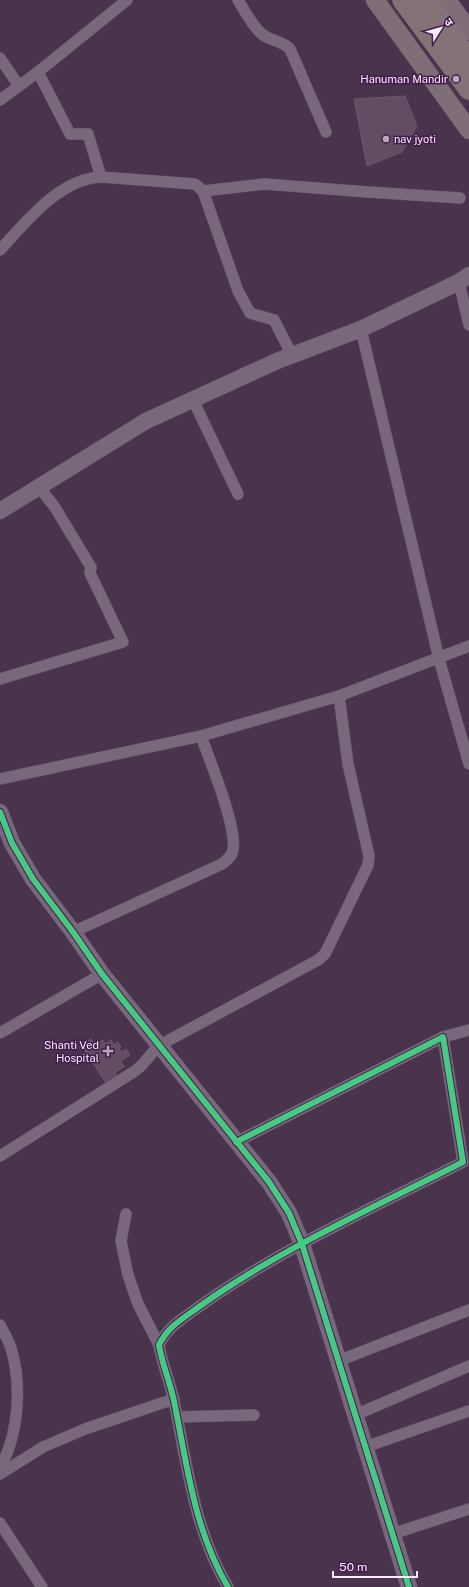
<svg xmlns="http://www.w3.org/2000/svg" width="469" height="1587" font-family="'Public Sans','Noto Sans Devanagari',sans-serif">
  <rect width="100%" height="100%" fill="#49334d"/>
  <g fill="#644c62" stroke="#6d576a">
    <path d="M405,96L417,126L402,152L367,166L354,99Z"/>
    <path d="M91,1039L95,1045L103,1040L105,1044L111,1040L114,1045L118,1042L121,1047L119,1049L121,1052L126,1049L130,1055L121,1061L124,1067L115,1072L117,1076L106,1083L81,1045Z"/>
  </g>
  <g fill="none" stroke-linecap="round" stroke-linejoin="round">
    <defs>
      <g id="street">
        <path d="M238,0C245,11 252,26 262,34C270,41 283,41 290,49L326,132"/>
        <path d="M0,58L19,86"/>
        <path d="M38,72L70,134H88L101,177"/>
        <path d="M0,100L38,72L127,0"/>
        <path d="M203,191L264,184L368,192L460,198"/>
        <path d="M0,250C26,222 59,179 101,177L195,184L203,191L238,291L250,313L274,320L292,355"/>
        <path d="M459,282L469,325"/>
        <path d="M361,329L439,659L469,764"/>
        <path d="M193,400L238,494"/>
        <path d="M0,679L123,642L90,573L91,567L54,506L39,487"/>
        <path d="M0,779L201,736L339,696L469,646"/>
        <path d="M73,932L222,864C227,860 232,856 233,850C237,826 210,761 201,736"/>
        <path d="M0,1033L102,974"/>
        <path d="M443,1037L469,1030"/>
        <path d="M0,1156L135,1071L142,1065L158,1046L318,960L325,954L368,865L369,856L348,764L339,696"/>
        <path d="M126,1214L121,1241L128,1275L138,1304L159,1345"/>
        <path d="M0,1325C4,1332 8,1340 11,1348C22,1385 19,1434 0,1468"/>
        <path d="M338,1361L469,1310"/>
        <path d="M355,1415L469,1366"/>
        <path d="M177,1417L254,1415"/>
        <path d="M365,1447L469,1411"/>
        <path d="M0,1474L43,1447L85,1429L174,1399"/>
        <path d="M0,1523L42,1587"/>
        <path d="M392,1534L469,1509"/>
        <path d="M228,1587C194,1530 187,1464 174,1401C170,1382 162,1364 159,1345C168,1326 184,1318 200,1306C280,1249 375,1207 463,1162L443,1037L236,1142"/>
      </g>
      <g id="secondary">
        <path d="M0,511L146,421L277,361L361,329L459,282L469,275"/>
        <path d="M0,812L12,843L33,879L73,932L102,974L269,1182L289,1213L302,1244L409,1587"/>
      </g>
      <g id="primary">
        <path d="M375,0L469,130"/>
        <path d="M447,0L469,31"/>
      </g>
      <g id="highway">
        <path d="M403,0L469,89"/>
        <path d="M425,0L469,60"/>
      </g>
    </defs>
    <use href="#street" stroke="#625265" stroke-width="12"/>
    <use href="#secondary" stroke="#625265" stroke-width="17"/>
    <use href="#primary" stroke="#625265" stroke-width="19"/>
    <use href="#highway" stroke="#625265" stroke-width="22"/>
    <use href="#street" stroke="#79687c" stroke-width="11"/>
    <use href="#secondary" stroke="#79687c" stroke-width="16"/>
    <use href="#primary" stroke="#7f6e78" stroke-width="18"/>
    <use href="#highway" stroke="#837377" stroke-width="21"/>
    <defs>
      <g id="cycleway">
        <path d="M0,812L12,843L33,879L73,932L102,974L269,1182L289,1213L302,1244L409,1587"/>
        <path d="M228,1587C194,1530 187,1464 174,1401C170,1382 162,1364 159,1345C168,1326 184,1318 200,1306C280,1249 375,1207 463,1162L443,1037L236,1142"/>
      </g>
    </defs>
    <use href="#cycleway" stroke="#451d4d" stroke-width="8"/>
    <use href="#cycleway" stroke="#46c982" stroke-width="6"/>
  </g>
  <g fill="#bbaabf" stroke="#451d4d" stroke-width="1.5">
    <circle cx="456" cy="79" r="4"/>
    <circle cx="386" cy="139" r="4"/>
    <path d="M106 1045h4v4h4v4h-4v4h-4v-4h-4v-4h4z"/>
  </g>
  <g text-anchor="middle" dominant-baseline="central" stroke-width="3" stroke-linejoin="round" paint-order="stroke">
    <g font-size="11" fill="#f9eafc" stroke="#451d4d" text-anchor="end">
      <text x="448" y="79">Hanuman Mandir</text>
      <text x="394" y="139" text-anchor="start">nav jyoti</text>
      <text x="99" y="1045">Shanti Ved<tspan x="99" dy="13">Hospital</tspan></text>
    </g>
  </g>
  <g transform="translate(441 28) rotate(53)" stroke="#451d4d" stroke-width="3" paint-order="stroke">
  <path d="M0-3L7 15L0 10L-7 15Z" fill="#f9eafc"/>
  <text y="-6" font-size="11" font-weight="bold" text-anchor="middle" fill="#f9eafc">उ</text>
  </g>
  <path d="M333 1571v6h84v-6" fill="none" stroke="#f9eafc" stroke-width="2"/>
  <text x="339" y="1571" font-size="12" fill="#f9eafc" stroke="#451d4d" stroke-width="3" paint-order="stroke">50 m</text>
</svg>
